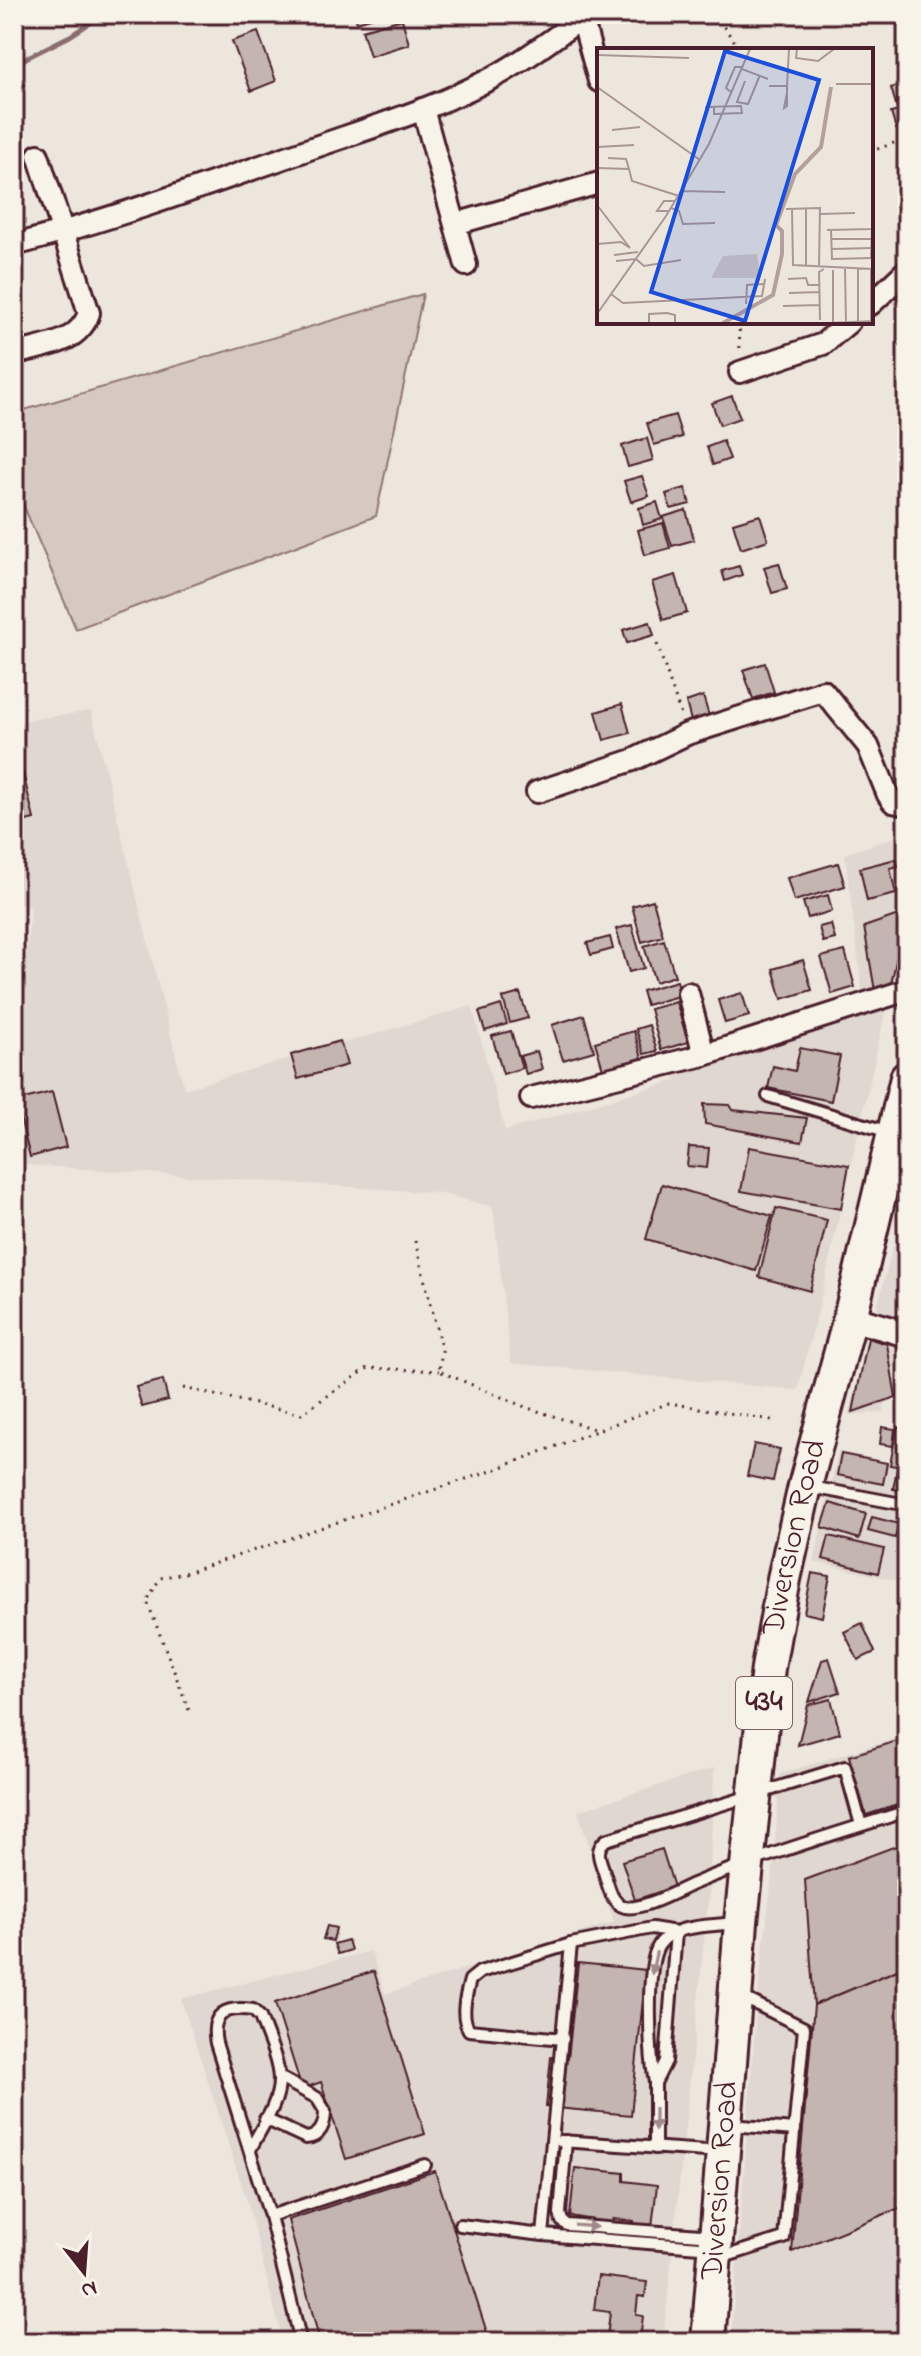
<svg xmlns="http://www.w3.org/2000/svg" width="921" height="2356" font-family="'Indie Flower',sans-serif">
  <rect width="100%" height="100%" fill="#ece6dd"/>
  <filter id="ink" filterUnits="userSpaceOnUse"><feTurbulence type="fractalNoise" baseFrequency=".0125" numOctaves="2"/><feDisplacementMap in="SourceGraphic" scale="16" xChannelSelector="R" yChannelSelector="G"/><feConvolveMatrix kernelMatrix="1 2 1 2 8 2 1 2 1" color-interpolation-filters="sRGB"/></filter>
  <g filter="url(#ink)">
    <g fill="#e0d7d0">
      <path d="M91,711L184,1089L472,1006L505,1131L676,1080L672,1068L864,1004L845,854L907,833V916L820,1302L798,1390L511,1363L493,1207L440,1193L14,1164V1077L31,907L14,903V722Z"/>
      <path d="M907,1193V1323L883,1412L849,1415Z"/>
      <path d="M838,1451L907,1467V1583L814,1562Z"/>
      <path d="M907,1735V2342H731L757,2000L773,1870L780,1774Z"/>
      <path d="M714,1768L709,1893L663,2342H283L247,2201L181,1999L371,1951L385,1994L614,1922L578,1811Z"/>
    </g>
    <path fill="#d5c9c2" stroke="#907476" stroke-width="2" d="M423,294L376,516L76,629L14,483V413Z"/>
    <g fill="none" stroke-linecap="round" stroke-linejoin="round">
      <path stroke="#896c6f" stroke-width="5" d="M14,64L70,36L104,14"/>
    </g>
    <g fill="#c4b5b0" stroke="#4a1f2b" stroke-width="2">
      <path d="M354,14H384L357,22Z"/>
      <path d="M402,19L409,44L370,56L362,30Z"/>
      <path d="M258,32L276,81L251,91L232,41Z"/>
      <path d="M907,83V108L898,111L891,88Z"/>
      <path d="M907,109V126L896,129L891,113Z"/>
      <path d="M732,396L740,418L720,425L712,403Z"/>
      <path d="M675,415L682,437L654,445L647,423Z"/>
      <path d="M647,438L653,460L628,467L622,446Z"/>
      <path d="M723,441L730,459L713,465L707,447Z"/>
      <path d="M642,476L649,496L631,502L624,481Z"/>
      <path d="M685,488L690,504L671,509L666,494Z"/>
      <path d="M657,502L662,519L643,525L639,508Z"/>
      <path d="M686,510L694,540L672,546L663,517Z"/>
      <path d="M760,515L768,540L741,549L733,523Z"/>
      <path d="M663,523L670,548L645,555L638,530Z"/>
      <path d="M779,563L787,589L772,593L764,567Z"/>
      <path d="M739,566L742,575L725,581L722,571Z"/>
      <path d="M676,575L687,613L663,620L652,582Z"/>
      <path d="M650,622L654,635L627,643L623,630Z"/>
      <path d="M765,663L774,692L753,699L743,670Z"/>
      <path d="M703,696L709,716L691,721L686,702Z"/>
      <path d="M622,704L630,733L604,740L596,712Z"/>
      <path d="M23,773L34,819L14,824V775Z"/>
      <path d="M896,859L898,866L890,868L896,894L867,901L860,868Z"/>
      <path d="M838,863L845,886L794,901L787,878Z"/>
      <path d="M828,895L832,911L808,918L803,902Z"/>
      <path d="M653,900L663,936L642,942L632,906Z"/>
      <path d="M907,912L891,984L875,991L864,927Z"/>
      <path d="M831,924L835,939L823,942L819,927Z"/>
      <path d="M632,925L644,968L629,972L616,929Z"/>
      <path d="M610,937L613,949L591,955L587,943Z"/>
      <path d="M664,940L675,976L655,982L644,946Z"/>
      <path d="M845,951L855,987L832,994L821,957Z"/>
      <path d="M803,960L812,990L782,999L773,969Z"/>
      <path d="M677,981L682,995L646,1005L642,991Z"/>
      <path d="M520,993L528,1018L510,1023L503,998Z"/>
      <path d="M742,993L749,1016L725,1023L718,1000Z"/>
      <path d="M676,1002L688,1042L661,1050L650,1009Z"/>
      <path d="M501,1005L507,1024L485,1031L479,1012Z"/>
      <path d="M584,1015L594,1051L563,1060L552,1025Z"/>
      <path d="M649,1025L657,1051L644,1054L636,1029Z"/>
      <path d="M511,1031L522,1068L503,1074L492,1036Z"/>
      <path d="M634,1031L642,1058L603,1069L595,1042Z"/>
      <path d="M340,1041L347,1065L298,1079L291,1055Z"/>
      <path d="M800,1048L840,1056L831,1101L768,1088L773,1066L795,1071Z"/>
      <path d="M537,1051L542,1069L526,1074L520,1056Z"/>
      <path d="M52,1092L66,1147L30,1157L16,1101Z"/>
      <path d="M704,1104L730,1105L733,1110L807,1118L802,1142L705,1124Z"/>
      <path d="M689,1147L709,1148L707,1168L687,1166Z"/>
      <path d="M749,1147L849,1165L841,1209L741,1191Z"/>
      <path d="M662,1184L772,1216L756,1271L646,1239Z"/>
      <path d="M776,1208L827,1220L810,1291L759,1277Z"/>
      <path d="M868,1338L887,1344L896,1397L853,1412Z"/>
      <path d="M163,1380L168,1400L142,1407L136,1387Z"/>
      <path d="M882,1427L895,1429L893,1446L880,1444Z"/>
      <path d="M897,1427L907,1429V1468L890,1465Z"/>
      <path d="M754,1444L780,1449L773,1481L747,1476Z"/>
      <path d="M841,1454L887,1463L883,1484L837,1475Z"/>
      <path d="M897,1469L907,1471V1492L893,1489Z"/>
      <path d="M830,1503L866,1514L859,1539L822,1527Z"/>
      <path d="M872,1517L899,1524L895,1538L868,1531Z"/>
      <path d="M904,1520L907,1521V1535L900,1533Z"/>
      <path d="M829,1536L884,1549L878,1573L823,1559Z"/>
      <path d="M812,1573L830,1576L822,1617L804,1613Z"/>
      <path d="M862,1623L875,1652L858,1660L844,1632Z"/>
      <path d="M829,1658L840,1692L809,1702L822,1660Z"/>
      <path d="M831,1699L840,1733L798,1745L808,1705Z"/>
      <path d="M907,1738V1802L866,1815L849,1756Z"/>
      <path d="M904,1843L907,1852V1966L814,2005L805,1880Z"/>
      <path d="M662,1849L674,1887L635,1900L622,1861Z"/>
      <path d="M327,1926L336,1928L333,1941L323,1939Z"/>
      <path d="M348,1940L351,1950L338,1954L334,1944Z"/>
      <path d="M578,1963L646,1970L631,2115L546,2107L551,2057L568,2059Z"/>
      <path d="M907,1966V2205L792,2252L814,2005Z"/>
      <path d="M374,1971L425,2134L346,2159L321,2082L302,2089L275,2003Z"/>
      <path d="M575,2168L624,2173V2181L657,2185L652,2227L634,2225V2221L613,2219L612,2223L570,2216Z"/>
      <path d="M435,2171L490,2342H320L288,2220Z"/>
      <path d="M598,2276L647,2282L645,2297L638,2296L636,2315L643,2316L640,2340L607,2337L610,2312L594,2310Z"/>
    </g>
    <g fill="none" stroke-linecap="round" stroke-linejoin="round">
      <defs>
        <g id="service">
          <path d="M768,1096L889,1132"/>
          <path d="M811,1487L907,1505"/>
          <path d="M861,1825L845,1767L606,1840C594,1850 600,1859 604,1872C608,1884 611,1904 625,1907C641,1911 677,1891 693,1884C763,1855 835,1834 907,1811"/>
          <path d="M563,2039L469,2030C460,2016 466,1995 470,1980L480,1972L571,1944"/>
          <path d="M655,2082C650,2057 645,1965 659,1945C672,1924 713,1926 735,1923"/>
          <path d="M265,2119L306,2138C321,2137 325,2124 325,2111L317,2098L279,2077"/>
          <path d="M729,2125L795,2130"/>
          <path d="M561,2141L721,2152"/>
          <path d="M566,2141L560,2213L562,2221L567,2225L714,2236"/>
          <path d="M250,2150C260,2129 280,2103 279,2079C278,2059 267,2036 260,2017L253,2010C226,2006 210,2013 216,2043L270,2216"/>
          <path d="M460,2225L543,2235L713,2248"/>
          <path d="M543,2235L571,1944L652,1928L676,1932L666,2061L655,2083V2148"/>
          <path d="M720,2258L784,2238L804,2028L742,1997"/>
          <path d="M301,2342L270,2216L425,2165"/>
        </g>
        <g id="minor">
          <path d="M582,18L599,81"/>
          <path d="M423,109L466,265"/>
          <path d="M455,224L599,183"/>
          <path d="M14,245C110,220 204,186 298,153C362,130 430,111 490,79C523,62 552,39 582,18L592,14"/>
          <path d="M871,304L907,270"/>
          <path d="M14,354C44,345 78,345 89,313L38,155"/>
          <path d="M740,372L823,344L849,322"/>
          <path d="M537,792L633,760L687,734L823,691L868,746L888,795L893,802L907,805"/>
          <path d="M688,993L704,1055"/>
          <path d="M531,1098L704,1055L907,990"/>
        </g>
        <path id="tertiary" d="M850,1318L907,1334"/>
        <g id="trunk">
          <path id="s1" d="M708,2342L741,1922L768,1668L784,1579L805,1486L850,1318L907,1078"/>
        </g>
      </defs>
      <use href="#service" stroke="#4a1f2b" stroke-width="16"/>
      <use href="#minor" stroke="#4a1f2b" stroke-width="26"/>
      <use href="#tertiary" stroke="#4a1f2b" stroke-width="30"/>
      <use href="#trunk" stroke="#4a1f2b" stroke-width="38"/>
      <g stroke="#4a1f2b" stroke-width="3" stroke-dasharray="2 6" stroke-linecap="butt">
        <path d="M714,14L741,50"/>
        <path d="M871,137L875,150L907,138"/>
        <path d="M739,322L740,354"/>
        <path d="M657,644L681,715"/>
        <path d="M415,1241L442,1351L439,1371L525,1407L597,1430"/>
        <path d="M183,1388L301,1414L368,1368L439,1371"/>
        <path d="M189,1710L147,1601L160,1578L189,1572L499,1468L669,1403L777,1421"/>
      </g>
      <use href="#service" stroke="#f7f3e8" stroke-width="10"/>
      <use href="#minor" stroke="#f7f3e8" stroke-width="20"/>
      <use href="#tertiary" stroke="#f7f3e8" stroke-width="24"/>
      <use href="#trunk" stroke="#f7f3e8" stroke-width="32"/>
    </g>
    <defs><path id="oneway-solid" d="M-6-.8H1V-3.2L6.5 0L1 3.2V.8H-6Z" transform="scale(2)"/></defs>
    <g fill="#a0898a">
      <use href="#oneway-solid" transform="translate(654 1963) rotate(102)"/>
      <use href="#oneway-solid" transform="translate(655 2119) rotate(90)"/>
      <use href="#oneway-solid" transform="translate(586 2226) rotate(4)"/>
    </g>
  </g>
  <g text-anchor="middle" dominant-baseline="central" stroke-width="6" stroke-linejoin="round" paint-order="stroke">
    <rect fill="#f7f3e8" stroke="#7e5f64" stroke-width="2" x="736" y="1677" width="56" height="52" rx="6"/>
    <g font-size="30" font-weight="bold" fill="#4a1f2b">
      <text x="764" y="1703">434</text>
    </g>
    <g font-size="32" fill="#4a1f2b" stroke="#f7f3e8">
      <text stroke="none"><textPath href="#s1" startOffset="810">Diversion Road</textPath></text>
      <text stroke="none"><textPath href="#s1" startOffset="162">Diversion Road</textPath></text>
    </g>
  </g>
  <g transform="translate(597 48)">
    <rect width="276" height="276" fill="#ece6dd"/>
    <path d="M160,206L163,230H114L126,208Z" fill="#d5c9c2"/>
    <path fill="none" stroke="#b39f9d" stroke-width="4" d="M126,275L176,247L185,206V183L179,177L198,126L224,99L234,39"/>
    <path fill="none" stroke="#ab9696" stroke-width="2" d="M200,1L199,10L221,13L237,1M0,7L92,10M145,21L171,31M148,33L140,54L151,56L163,27M239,36H276M172,38H190L192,1M190,38V58L187,60L190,45M0,39L103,112M134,44L129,40L138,19H146M108,59L144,58L145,65L117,66V59M15,82L43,79M0,99L37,97M11,110L29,111L32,121M0,120L32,121L35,133L82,148M84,143L128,144M0,157L33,200M74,160L82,163L86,176L118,175M209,160V217M189,161L223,160L222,217M195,161L196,217L276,221M71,163H60L67,153H79M223,166L258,165M230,182L276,181M234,182L235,211L276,210M235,191H275M0,196L24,194L33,200M235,201L276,200M17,207L41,204M274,210L276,151M19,213L39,211L47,218L84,212M248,221L249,275M261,221V274M274,221V274M236,222V275M191,231L209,230L211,237H222M192,245L223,244M14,246L26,255L165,248L168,231M149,256L150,237L168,236M186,258L222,257M0,266L69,168L112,96L153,1M223,272L222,224L227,221M52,275V266L70,265L78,267V275M155,275H230M233,275L276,273"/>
    <path fill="#1d4ed8" fill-opacity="0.15" stroke="#1d4ed8" stroke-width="4" d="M128,3L222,32L148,273L54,244Z"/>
    <rect width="276" height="276" fill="none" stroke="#4a1f2b" stroke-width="4"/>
  </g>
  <rect width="921" height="2356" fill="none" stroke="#f7f3e8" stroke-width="48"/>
  <rect x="24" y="24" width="873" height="2308" fill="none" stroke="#4a1f2b" stroke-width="3" filter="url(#ink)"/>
  <g transform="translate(84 2272) rotate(163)" stroke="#f7f3e8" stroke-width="6" paint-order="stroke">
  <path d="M0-6L14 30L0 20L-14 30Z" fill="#4a1f2b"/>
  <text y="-12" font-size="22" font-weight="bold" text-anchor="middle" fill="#4a1f2b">N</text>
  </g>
</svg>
